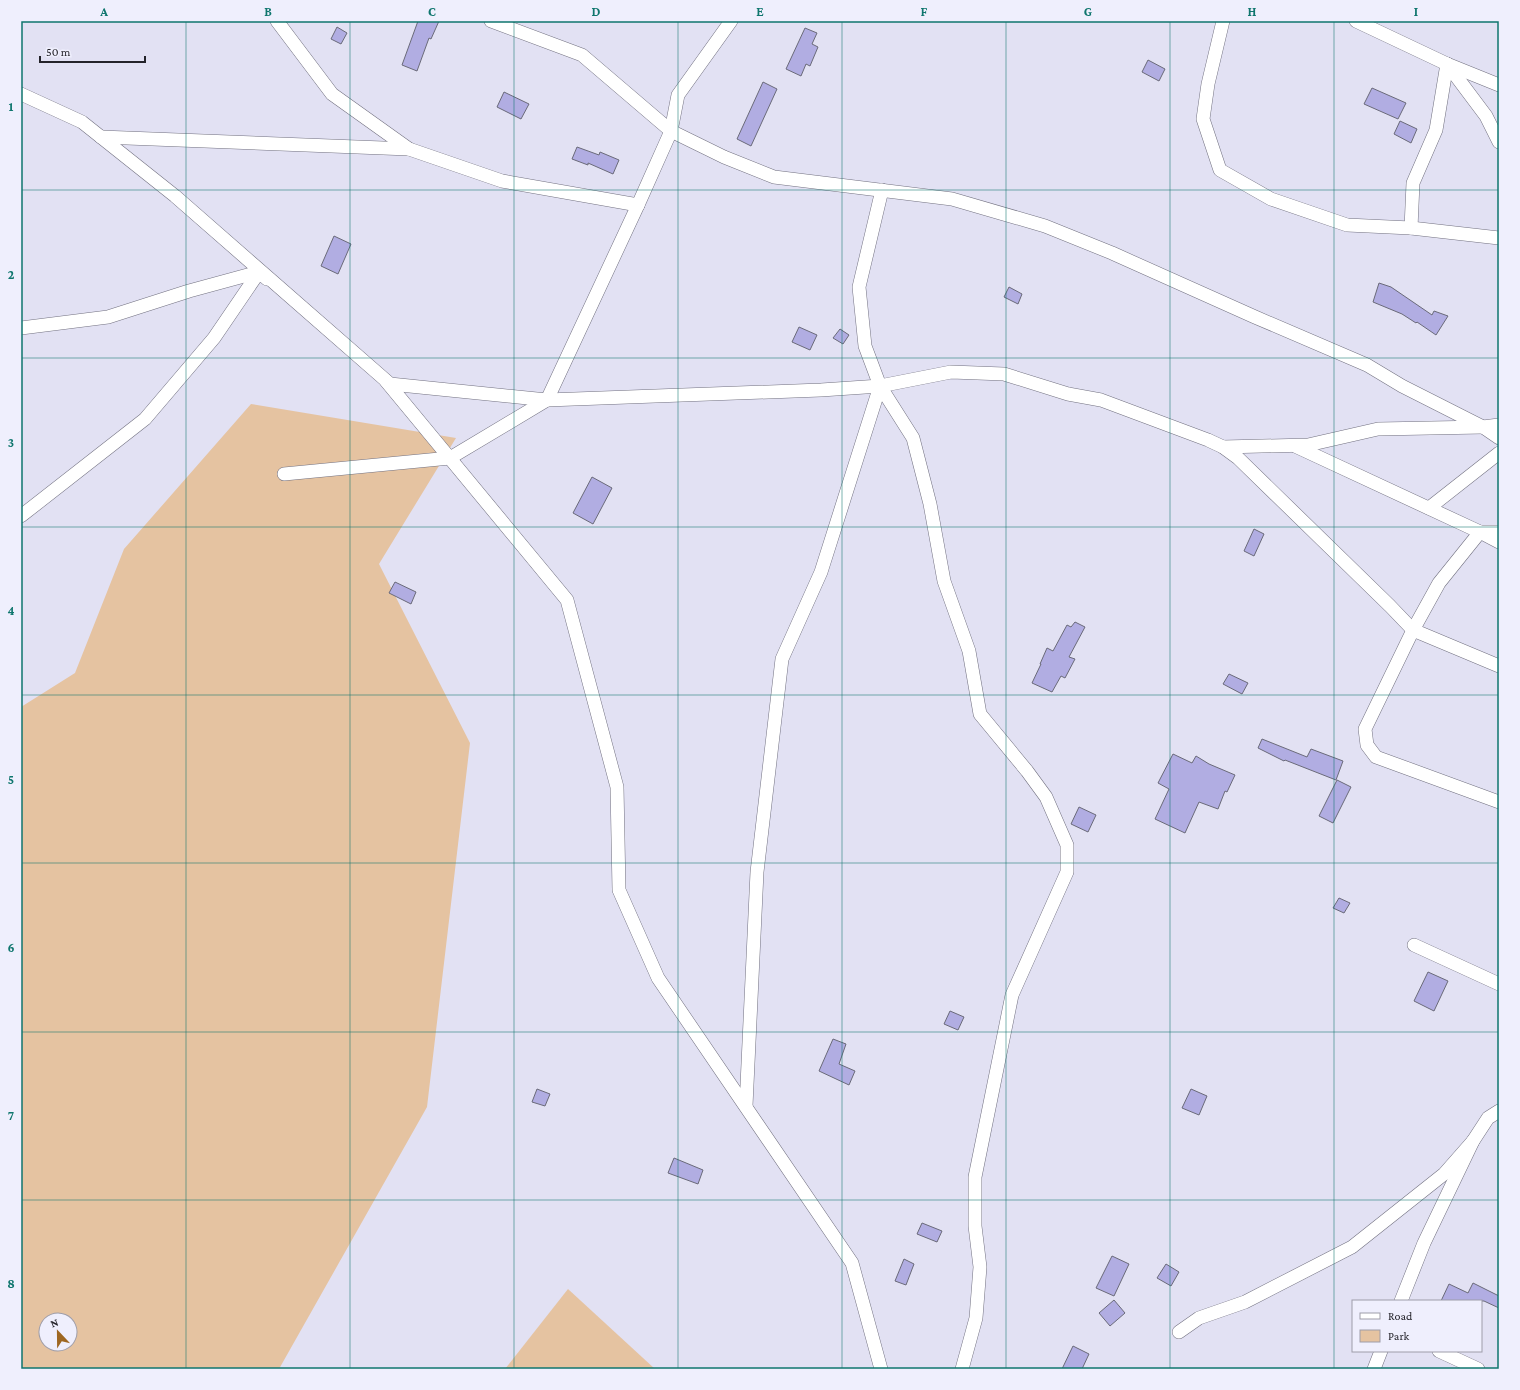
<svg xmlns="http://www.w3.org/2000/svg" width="1520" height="1390" font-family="'Crimson Pro',serif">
  <rect width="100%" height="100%" fill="#e2e1f3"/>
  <g fill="#e5c3a1" fill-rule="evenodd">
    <path d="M251,404L456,438L379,564L470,743L427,1107L279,1369H21V707L75,673L124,549ZM46,1320H70V1344H46Z"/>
    <path d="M568,1289L655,1369H505Z"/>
  </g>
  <g fill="#b1ade2" stroke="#6a6a79">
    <path d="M418,21H439L431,39L429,38L417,71L402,65Z"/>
    <path d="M337,27L347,33L341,44L331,39Z"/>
    <path d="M805,28L817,33L812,44L818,47L810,66L806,64L801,76L786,69Z"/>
    <path d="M1148,60L1165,69L1159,81L1142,72Z"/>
    <path d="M763,82L777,89L751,146L737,139Z"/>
    <path d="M1372,88L1406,103L1398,119L1364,104Z"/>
    <path d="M504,92L529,104L521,119L497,107Z"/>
    <path d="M1400,121L1417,129L1411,143L1394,134Z"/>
    <path d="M577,147L599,155L600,152L619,160L613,174L588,163V165L572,159Z"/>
    <path d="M334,236L351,244L338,274L321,266Z"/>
    <path d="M1379,283L1391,287L1432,315L1434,311L1448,316L1436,335L1417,322L1416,323L1402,314L1373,302Z"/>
    <path d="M1009,287L1022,294L1018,304L1004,297Z"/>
    <path d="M799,327L817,335L810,350L792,342Z"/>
    <path d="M840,329L849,335L843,344L833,338Z"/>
    <path d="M592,477L612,488L593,524L573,513Z"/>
    <path d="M1254,529L1264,534L1254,556L1244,551Z"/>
    <path d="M395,582L416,592L411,604L389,593Z"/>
    <path d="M1075,622L1085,627L1069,657L1075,659L1065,678L1061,676L1052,692L1032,683L1041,664H1040L1047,648L1053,651L1067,625L1071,627Z"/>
    <path d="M1229,674L1248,683L1242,694L1223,684Z"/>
    <path d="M1262,739L1307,757L1311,749L1343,761L1336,780L1285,760L1284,761L1258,748Z"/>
    <path d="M1173,754L1192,763L1196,756L1209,764L1235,775L1227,792L1225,791L1218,809L1199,802L1185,833L1155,819L1169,789L1158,783Z"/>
    <path d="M1337,780L1351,787L1333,823L1319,816Z"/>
    <path d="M1079,807L1096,815L1088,832L1071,824Z"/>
    <path d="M1339,898L1350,903L1344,913L1333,908Z"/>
    <path d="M1428,972L1448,981L1434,1011L1414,1001Z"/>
    <path d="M950,1011L964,1017L958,1030L944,1024Z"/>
    <path d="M833,1039L846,1044L839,1064L855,1071L849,1085L819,1071Z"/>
    <path d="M537,1089L550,1094L545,1106L532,1102Z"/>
    <path d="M1191,1089L1207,1096L1199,1115L1182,1108Z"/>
    <path d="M674,1158L703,1170L698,1184L668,1173Z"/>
    <path d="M922,1223L942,1231L937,1242L917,1234Z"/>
    <path d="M1112,1256L1129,1264L1114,1296L1096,1288Z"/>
    <path d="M904,1259L914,1264L906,1285L895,1281Z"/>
    <path d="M1166,1264L1179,1272L1171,1286L1157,1278Z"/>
    <path d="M1473,1283L1499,1296V1308L1484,1301H1441L1449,1284L1468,1293Z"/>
    <path d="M1114,1300L1125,1313L1110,1326L1099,1313Z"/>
    <path d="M1073,1346L1089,1354L1082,1369H1062Z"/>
  </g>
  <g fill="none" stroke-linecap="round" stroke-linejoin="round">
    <defs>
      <g id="minor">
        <path d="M277,21L332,94L409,149L502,181L638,205"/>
        <path d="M491,21L582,55L671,131L724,157L774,177L952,199L1045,226L1112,253L1255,317L1367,365L1402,386L1483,427L1499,438"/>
        <path d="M1223,21L1208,84L1203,119L1220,170L1271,199L1347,225L1411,228L1499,238"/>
        <path d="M1356,21L1447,64L1499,85"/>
        <path d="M1447,64L1486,116L1499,142"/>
        <path d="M21,94L82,122L175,196L390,384L547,400L821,390L880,386L951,372L1004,374L1068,394L1101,400L1208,440L1223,447L1238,458L1390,606L1413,630L1499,666"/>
        <path d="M101,137L409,149"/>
        <path d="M882,190L859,287L865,346L880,386L913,438L930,504L944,581L969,651L980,714L1027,771L1046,797L1067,845V872L1012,995L975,1177V1226L980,1267L976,1318L962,1369"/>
        <path d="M1411,228L1413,183L1436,130L1447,64"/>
        <path d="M21,328L108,317L189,291L259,272"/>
        <path d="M386,381L567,600L617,787L619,890L658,978L852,1263L881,1369"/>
        <path d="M1295,446L1480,532H1499"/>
        <path d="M1223,447L1308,445L1378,429L1483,427L1499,425"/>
        <path d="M284,474L450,458L547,400L638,205L671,131L678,95L731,21"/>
        <path d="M1429,508L1499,453"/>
        <path d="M21,516L145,419L214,338L259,272L267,279"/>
        <path d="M1499,542L1480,532L1439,583L1413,630L1365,729L1367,745L1376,757L1499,802"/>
        <path d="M1414,945L1499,984"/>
        <path d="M746,1106L757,872L782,659L821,572L880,386"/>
        <path d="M1401,1301L1424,1243L1473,1141L1488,1118L1499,1111"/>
        <path d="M1179,1332L1199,1318L1245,1302L1352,1247L1444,1174L1473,1141"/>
        <path d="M1439,1351L1478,1369"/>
        <path d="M1374,1369L1381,1351"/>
      </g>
    </defs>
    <use href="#minor" stroke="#727180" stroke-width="14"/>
    <use href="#minor" stroke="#fff" stroke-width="13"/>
  </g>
  <path fill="none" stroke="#0f766e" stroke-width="1" stroke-opacity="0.55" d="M186,21V1369M350,21V1369M514,21V1369M678,21V1369M842,21V1369M1006,21V1369M1170,21V1369M1334,21V1369M21,190H1499M21,358H1499M21,527H1499M21,695H1499M21,863H1499M21,1032H1499M21,1200H1499"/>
  <rect width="1520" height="1390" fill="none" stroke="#efeffd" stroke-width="44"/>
  <rect x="1352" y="1300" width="130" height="52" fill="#efeffd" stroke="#9e9da9"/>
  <rect x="1360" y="1313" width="20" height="6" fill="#ffffff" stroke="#9e9da9"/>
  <text x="1388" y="1320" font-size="12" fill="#24232a">Road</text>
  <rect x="1360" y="1330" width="20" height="12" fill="#e5c3a1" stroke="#9e9da9"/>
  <text x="1388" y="1340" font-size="12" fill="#24232a">Park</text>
  <g transform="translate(58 1332) rotate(338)"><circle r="19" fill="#efeffd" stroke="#9e9da9"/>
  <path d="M0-3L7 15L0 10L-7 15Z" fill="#9e6722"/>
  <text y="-6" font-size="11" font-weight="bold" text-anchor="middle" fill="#24232a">N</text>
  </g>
  <path d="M40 56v6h105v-6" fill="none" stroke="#24232a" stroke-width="2"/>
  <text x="46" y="56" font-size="12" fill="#24232a" stroke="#efeffd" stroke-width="3" paint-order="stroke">50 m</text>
  <rect x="22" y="22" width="1476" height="1346" fill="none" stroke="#0f766e" stroke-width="1.5"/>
  <g font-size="13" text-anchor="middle" font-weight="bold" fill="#0f766e">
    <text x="104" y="16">A</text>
    <text x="268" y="16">B</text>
    <text x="432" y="16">C</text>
    <text x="596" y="16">D</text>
    <text x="760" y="16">E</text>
    <text x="924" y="16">F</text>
    <text x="1088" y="16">G</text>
    <text x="1252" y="16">H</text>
    <text x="1416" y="16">I</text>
    <text x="11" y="111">1</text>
    <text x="11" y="279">2</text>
    <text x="11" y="447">3</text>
    <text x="11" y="615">4</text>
    <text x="11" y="784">5</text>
    <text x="11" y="952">6</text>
    <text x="11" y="1120">7</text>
    <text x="11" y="1288">8</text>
  </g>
</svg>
